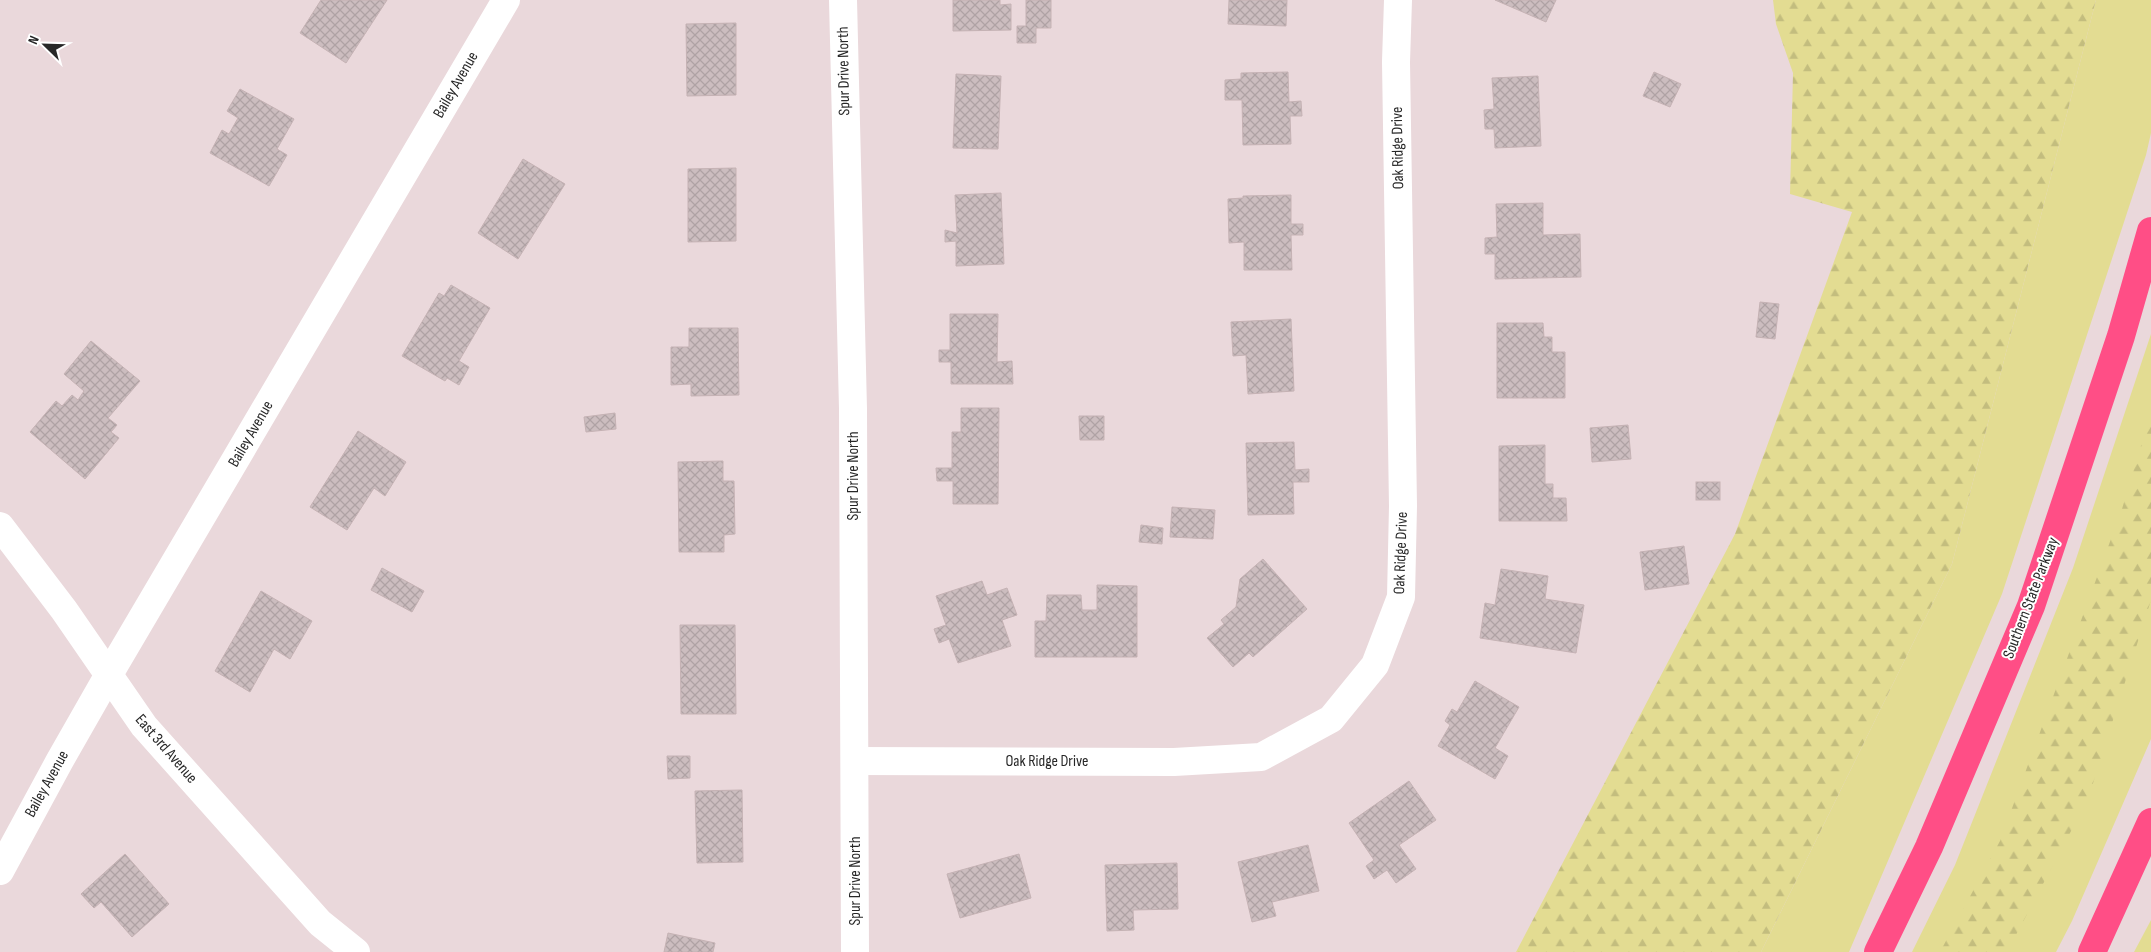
<svg xmlns="http://www.w3.org/2000/svg" width="2151" height="952" font-family="'Sofia Sans Condensed',sans-serif">
  <defs>
    <pattern id="forest-firs" width="22" height="20" patternUnits="userSpaceOnUse" patternTransform="scale(1.25)"><rect width="22" height="20" fill="#e3dc92"/><path d="M5 1l3.5 6h-7zM16 11l3.5 6h-7z" fill="#c3bd7e"/></pattern>
    <pattern id="building-cross-hatch" width="8" height="8" patternUnits="userSpaceOnUse" patternTransform="scale(1.25)"><rect width="8" height="8" fill="#ccbdbf"/><path d="M0 0l8 8M0 8l8-8" fill="none" stroke="#afa2a4"/></pattern>
  </defs>
  <rect width="100%" height="100%" fill="#ead8db"/>
  <g fill="#e3dc92">
    <path d="M2096,0H2151V133L2146,155L2002,594L1849,952H1761L1952,564Z"/>
    <path d="M2151,334V739L2072,921L2056,952H1912L1955,865L2073,568Z"/>
    <path d="M2151,920V952H2134Z"/>
  </g>
  <g fill="url(#forest-firs)">
    <path d="M1773,0H2096L1952,564L1761,952H1516L1735,534L1852,212L1790,194L1793,73L1776,24Z"/>
    <path d="M2151,412V600L2088,799L2007,952H1940L2000,841L2122,509Z"/>
  </g>
  <g fill="url(#building-cross-hatch)" stroke="#c5b2b4">
    <path d="M321,0H387L346,63L300,33Z"/>
    <path d="M953,0H1000V5L1011,4V30L953,31Z"/>
    <path d="M1026,0H1051V28H1036V43H1017V26H1026Z"/>
    <path d="M1229,0H1287L1286,26L1228,24Z"/>
    <path d="M1495,0H1556L1546,22Z"/>
    <path d="M736,23V95L687,96L686,24Z"/>
    <path d="M1288,72L1289,102L1301,101L1302,116H1290L1291,144L1243,145L1242,100H1225V80L1241,79V73Z"/>
    <path d="M1654,72L1681,84L1670,107L1643,96Z"/>
    <path d="M956,74L1001,76L998,149L953,148Z"/>
    <path d="M1538,76L1541,146L1495,148L1494,129H1485L1484,110L1494,109L1492,78Z"/>
    <path d="M240,89L294,119L277,149L287,155L269,186L210,153L222,130L229,134L238,118L227,111Z"/>
    <path d="M523,159L565,184L518,259L478,233Z"/>
    <path d="M736,168V241L688,242V169Z"/>
    <path d="M1001,193L1004,264L956,266V241L945,242V230L957,233L955,195Z"/>
    <path d="M1291,195V224H1303V235H1291L1292,270H1244V242L1229,243L1228,199L1243,198V196Z"/>
    <path d="M1543,203V235L1580,234L1581,277L1495,279V254H1485V238L1497,237L1496,204Z"/>
    <path d="M451,285L490,308L459,361L469,367L459,385L447,378L445,381L402,356L439,293L444,296Z"/>
    <path d="M1760,302L1779,304L1775,339L1756,337Z"/>
    <path d="M950,314H998L997,362L1012,361L1013,384H951V362H939V350H950Z"/>
    <path d="M1291,319L1294,391L1248,394L1246,355L1233,356L1231,322Z"/>
    <path d="M1497,323H1543L1544,337H1552V352H1565V398H1497Z"/>
    <path d="M689,328H738L739,395L691,396V384L671,385V347H689Z"/>
    <path d="M91,341L140,381L108,418L117,425L111,432L119,438L85,479L30,432L56,401L62,406L72,395L78,400L84,391L64,374Z"/>
    <path d="M961,408H999L998,504H953V481H937L936,468H952V432H961Z"/>
    <path d="M615,413L616,429L586,432L584,417Z"/>
    <path d="M1079,416H1104V440H1080Z"/>
    <path d="M1628,425L1631,459L1592,462L1590,428Z"/>
    <path d="M358,431L406,462L385,496L374,488L347,530L310,507Z"/>
    <path d="M1294,442L1295,470L1309,469V482H1293L1294,514L1248,515L1246,443Z"/>
    <path d="M1545,445V484H1553V498H1566L1567,521H1499V446Z"/>
    <path d="M723,461V481H734L735,534L724,535V552H679L678,462Z"/>
    <rect x="1696" y="482" width="24" height="18"/>
    <path d="M1172,507L1215,510L1213,539L1170,537Z"/>
    <path d="M1141,525L1163,528L1162,544L1139,542Z"/>
    <path d="M1684,546L1689,584L1645,590L1640,552Z"/>
    <path d="M1263,559L1307,609L1253,657L1249,653L1233,667L1207,638L1224,624L1221,620L1236,607L1240,579Z"/>
    <path d="M382,568L424,591L412,612L371,590Z"/>
    <path d="M1501,569L1548,576L1545,599L1584,605L1576,653L1480,638L1485,603L1495,605Z"/>
    <path d="M982,581L987,595L1007,588L1017,615L1002,620L1011,646L958,663L949,639L939,643L934,629L946,625L936,596Z"/>
    <path d="M1097,585L1137,586V657H1035V621H1046L1047,595H1081L1082,610H1097Z"/>
    <path d="M261,591L312,621L290,659L274,649L250,692L215,671Z"/>
    <path d="M680,625H735L736,714H681Z"/>
    <path d="M1475,681L1519,707L1495,748L1508,756L1495,779L1438,746L1450,725L1445,721L1452,709L1457,712Z"/>
    <path d="M667,756H690V778L668,779Z"/>
    <path d="M1409,781L1436,820L1399,845L1416,869L1396,883L1387,870L1374,879L1366,866L1374,860L1349,823Z"/>
    <path d="M742,790L743,862L697,863L695,791Z"/>
    <path d="M1308,845L1319,891L1272,902L1276,916L1252,922L1238,862Z"/>
    <path d="M125,854L169,904L132,937L101,902L94,908L81,894Z"/>
    <path d="M1019,854L1031,898L960,918L947,874Z"/>
    <path d="M1177,863L1178,909L1133,910L1134,930L1107,931L1105,865Z"/>
    <path d="M668,933L715,943L713,952H664Z"/>
  </g>
  <g fill="none" stroke-linecap="round" stroke-linejoin="round">
    <g stroke="#fff" stroke-width="28">
      <path d="M843,0L853,409L855,952"/>
      <path d="M0,526L64,610L144,726L320,923L356,952"/>
      <path d="M855,761L1174,762L1261,757L1331,719L1375,665L1401,597L1403,506L1396,62L1398,0"/>
      <path d="M0,871L59,762L108,676L506,0"/>
    </g>
    <g stroke="#ff4e86" stroke-width="28">
      <path d="M1878,952L1929,847L2031,606L2121,336L2151,231"/>
      <path d="M2092,952L2151,822"/>
    </g>
  </g>
  <g text-anchor="middle" dominant-baseline="central" stroke-width="4" stroke-linejoin="round" paint-order="stroke">
    <g font-size="16" fill="#272727" stroke="#fff">
      <text transform="translate(844 71) rotate(-91)">Spur Drive North</text>
      <text transform="translate(456 85) rotate(-60)">Bailey Avenue</text>
      <text transform="translate(1398 148) rotate(-91)">Oak Ridge Drive</text>
      <text transform="translate(251 434) rotate(-60)">Bailey Avenue</text>
      <text transform="translate(853 476) rotate(-90)">Spur Drive North</text>
      <text transform="translate(1401 553) rotate(-88)">Oak Ridge Drive</text>
      <text transform="translate(2031 598) rotate(-69)">Southern State Parkway</text>
      <text transform="translate(166 749) rotate(49)">East 3rd Avenue</text>
      <text x="1047" y="761">Oak Ridge Drive</text>
      <text transform="translate(47 784) rotate(-61)">Bailey Avenue</text>
      <text transform="translate(855 881) rotate(-90)">Spur Drive North</text>
    </g>
  </g>
  <g transform="translate(45 45) rotate(293)" stroke="#ffffff" stroke-width="4" paint-order="stroke">
  <path d="M0-4L9 19L0 12L-9 19Z" fill="#272727"/>
  <text y="-8" font-size="14" font-weight="bold" text-anchor="middle" fill="#272727">N</text>
  </g>
</svg>
